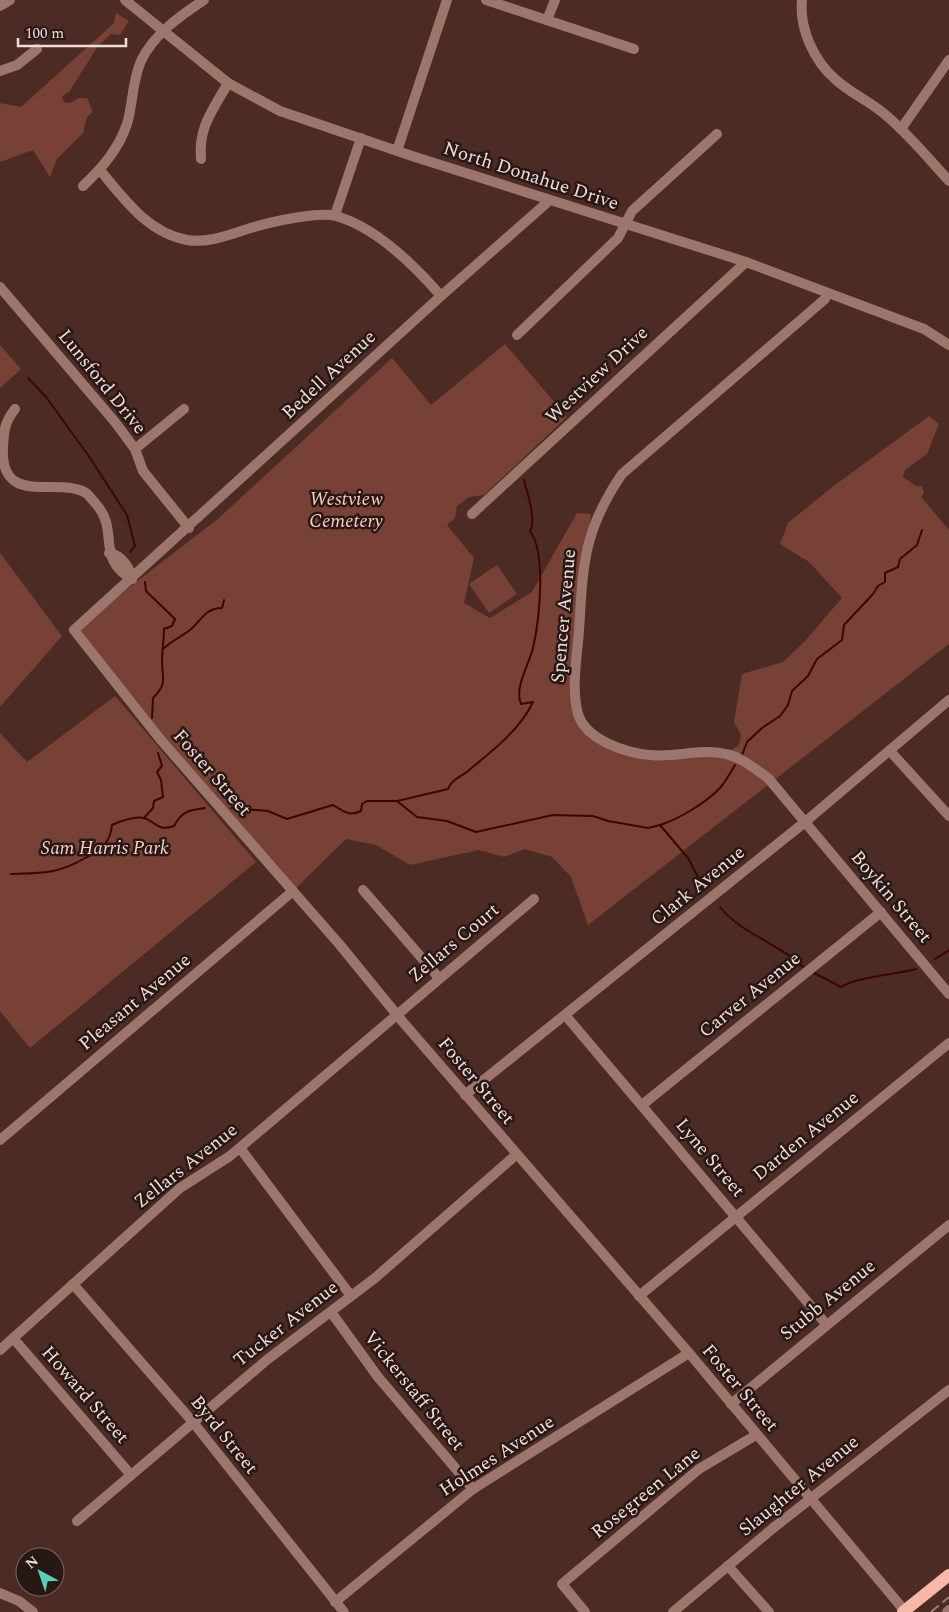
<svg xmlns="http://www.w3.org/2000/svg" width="949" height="1612" font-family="Spectral,serif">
  <rect width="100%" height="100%" fill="#4b2b24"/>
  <g fill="#784135">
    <path d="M116,13L129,21L120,35L111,34L98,46L69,92L62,96L64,102L70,103L78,98H87L93,112L87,117L83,133L57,159L50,177L33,150L0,162V103L21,107L114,23Z"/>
    <path d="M505,344L567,417L484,495L469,497L457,506L455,518L447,525L474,558L464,603L490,618L532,592L577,513L591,514L575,691L587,729L625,749L726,754L739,745L741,735L734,722L742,674L783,662L805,641L842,598L809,562L780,544L788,523L831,488L929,416L939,424L927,454L905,470L903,477L916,486H922L924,492L921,497L949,530V644L588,925L571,877L552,857L525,849L504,857L479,850L410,865L376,845L346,839L293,891L74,630L219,518L392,358L431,405Z"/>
    <path d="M0,345L21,369L0,388Z"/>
    <path d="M0,553L62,636L0,707Z"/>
    <path d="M497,565L517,594L489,613L469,584Z"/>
    <path d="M115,696L256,862L30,1048L0,1011V733L27,762Z"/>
  </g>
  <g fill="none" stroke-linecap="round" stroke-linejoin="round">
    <g stroke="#3f0400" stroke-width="2">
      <path d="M28,378L46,397L88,455L127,515L135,546L130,552"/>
      <path d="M145,582L146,591L175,619L172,626L164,629C164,639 162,651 162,661C162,679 168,683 153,698L152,718"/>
      <path d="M163,649C171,641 181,637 190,630C201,621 205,608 222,608L224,600"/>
      <path d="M742,755L747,742L762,728L780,716L788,705L792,691L808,676L817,659L842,640L844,625L873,594L878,586L885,582V573L898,567L900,559L917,545L922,530"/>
      <path d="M397,801L417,817L447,821L476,832L553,815L593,816L608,821L648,828L660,825L688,858L705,890"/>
      <path d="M231,808L268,811L287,819L333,805C343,811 349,817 361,811L362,804L367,801H397L448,789C452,779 461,777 468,771C492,751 520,730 533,702L521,704C514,688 529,664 533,648C539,622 547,554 530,531C537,521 527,492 524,480"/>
      <path d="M144,818L153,808L154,801L163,797L161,780L157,772L162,766L158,753"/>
      <path d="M660,825C679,819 707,802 720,788C726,781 731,772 735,765"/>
      <path d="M11,874C44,873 58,874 87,857C102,849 110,843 112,825C121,821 134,816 144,818C157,822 157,832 174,826C182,811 189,810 205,808"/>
      <path d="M720,907C741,934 779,943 803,967"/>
      <path d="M935,959L949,950"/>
      <path d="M814,973L841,987C853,978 898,974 916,969"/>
    </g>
    <g stroke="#9c756c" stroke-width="10">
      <path d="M125,0L228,83L280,111L412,156L746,262L924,329L949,345"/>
      <path d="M486,0L634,49"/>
      <path d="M802,0C799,28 814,61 835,79C851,94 872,102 888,117C910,136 929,159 949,181"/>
      <path d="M0,6L10,0"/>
      <path d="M547,20L555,0"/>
      <path d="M0,71L17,65L37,49"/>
      <path d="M901,129L949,60"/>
      <path d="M397,151L447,0"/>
      <path d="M201,159C198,127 213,110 228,83"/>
      <path d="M100,170C124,199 148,233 187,240C209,244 233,233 254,227C271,222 319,211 336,216C375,227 415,266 441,296"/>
      <path d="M83,186C102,168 118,150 127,124C133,104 132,81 141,61C153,35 181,15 204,0"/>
      <path d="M550,200L441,296L74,630L160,739L340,945L402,1021L689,1353L904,1610"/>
      <path d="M335,215L361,138"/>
      <path d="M0,287L115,422L135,449L143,471L189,528"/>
      <path d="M827,293L825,299L622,474C583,531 583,565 579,631C577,657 571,688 578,714C586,740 626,753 650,755C675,758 701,748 726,754C741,757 755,769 768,778L949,994"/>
      <path d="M517,335L618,238L632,211L717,134"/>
      <path d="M15,409C4,423 4,431 3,448C0,508 59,476 86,493C90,496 93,501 96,504C120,531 95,558 132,579"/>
      <path d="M135,449L184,409"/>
      <path d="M472,514L746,262"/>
      <path d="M109,553C121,555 130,567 132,579"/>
      <path d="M890,751L949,816"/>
      <path d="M363,890L439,978"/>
      <path d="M566,1016L826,1324"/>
      <path d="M465,1095L805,822L949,700"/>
      <path d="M642,1105L881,912"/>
      <path d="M0,1140L293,891"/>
      <path d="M240,1148L351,1296"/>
      <path d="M73,1284L192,1421L344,1612"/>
      <path d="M639,1296L949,1043"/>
      <path d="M331,1312L378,1377L473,1489"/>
      <path d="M13,1338L131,1475"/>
      <path d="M0,1350L180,1188L230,1156L534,899"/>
      <path d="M731,1404L949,1225"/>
      <path d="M77,1521L268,1359L375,1278L516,1155"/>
      <path d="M728,1566L769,1612"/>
      <path d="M0,1593L19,1601L33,1612"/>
      <path d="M335,1602L473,1489L689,1353"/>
      <path d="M585,1612L562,1584L699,1469L756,1435"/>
      <path d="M673,1612L772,1529L949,1390"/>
      <path d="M947,1612L949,1610"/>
    </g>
    <path stroke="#f8b8a9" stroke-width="12" d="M903,1612L949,1575"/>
    <path stroke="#9a7f79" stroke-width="2" stroke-dasharray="10 5" stroke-linecap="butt" d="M931,1612L949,1597"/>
  </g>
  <g text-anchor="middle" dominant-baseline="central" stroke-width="5" stroke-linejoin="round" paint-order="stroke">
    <g font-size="19" fill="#f1dcd7" stroke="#271815">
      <text transform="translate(531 176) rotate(18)">North Donahue Drive</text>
      <text transform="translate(329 375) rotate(-43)">Bedell Avenue</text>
      <text transform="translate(597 375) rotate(-43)">Westview Drive</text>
      <text transform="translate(102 382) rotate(51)">Lunsford Drive</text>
      <text transform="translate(564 616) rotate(-85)">Spencer Avenue</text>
      <text transform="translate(212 773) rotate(49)">Foster Street</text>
      <text transform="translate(698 886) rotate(-39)">Clark Avenue</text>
      <text transform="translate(891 897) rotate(50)">Boykin Street</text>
      <text transform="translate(454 943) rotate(-40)">Zellars Court</text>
      <text transform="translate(750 995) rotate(-39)">Carver Avenue</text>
      <text transform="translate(135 1002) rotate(-40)">Pleasant Avenue</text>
      <text transform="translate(476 1081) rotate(50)">Foster Street</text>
      <text transform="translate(806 1136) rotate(-39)">Darden Avenue</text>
      <text transform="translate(710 1158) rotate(50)">Lyne Street</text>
      <text transform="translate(186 1166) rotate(-38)">Zellars Avenue</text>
      <text transform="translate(828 1300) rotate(-39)">Stubb Avenue</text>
      <text transform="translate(286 1324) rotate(-38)">Tucker Avenue</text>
      <text transform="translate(740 1388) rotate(50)">Foster Street</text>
      <text transform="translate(414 1391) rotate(51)">Vickerstaff Street</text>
      <text transform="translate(85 1395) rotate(49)">Howard Street</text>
      <text transform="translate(224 1435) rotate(51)">Byrd Street</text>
      <text transform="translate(497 1456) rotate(-33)">Holmes Avenue</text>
      <text transform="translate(799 1486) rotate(-39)">Slaughter Avenue</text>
      <text transform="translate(646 1493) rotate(-39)">Rosegreen Lane</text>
    </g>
    <g font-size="19" font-style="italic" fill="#fcccc1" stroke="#271815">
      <text x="346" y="499">Westview<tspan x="346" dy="22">Cemetery</tspan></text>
      <text x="105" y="848">Sam Harris Park</text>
    </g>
  </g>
  <g transform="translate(40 1572) rotate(320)"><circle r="24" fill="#271815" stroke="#786663"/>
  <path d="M0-4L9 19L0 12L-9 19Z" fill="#59cebf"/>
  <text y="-8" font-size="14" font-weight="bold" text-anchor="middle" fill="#f1dcd7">N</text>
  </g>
  <path d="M18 38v8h108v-8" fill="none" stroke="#f1dcd7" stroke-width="2.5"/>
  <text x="25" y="38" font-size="15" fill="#f1dcd7" stroke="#271815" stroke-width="4" paint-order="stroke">100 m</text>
</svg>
